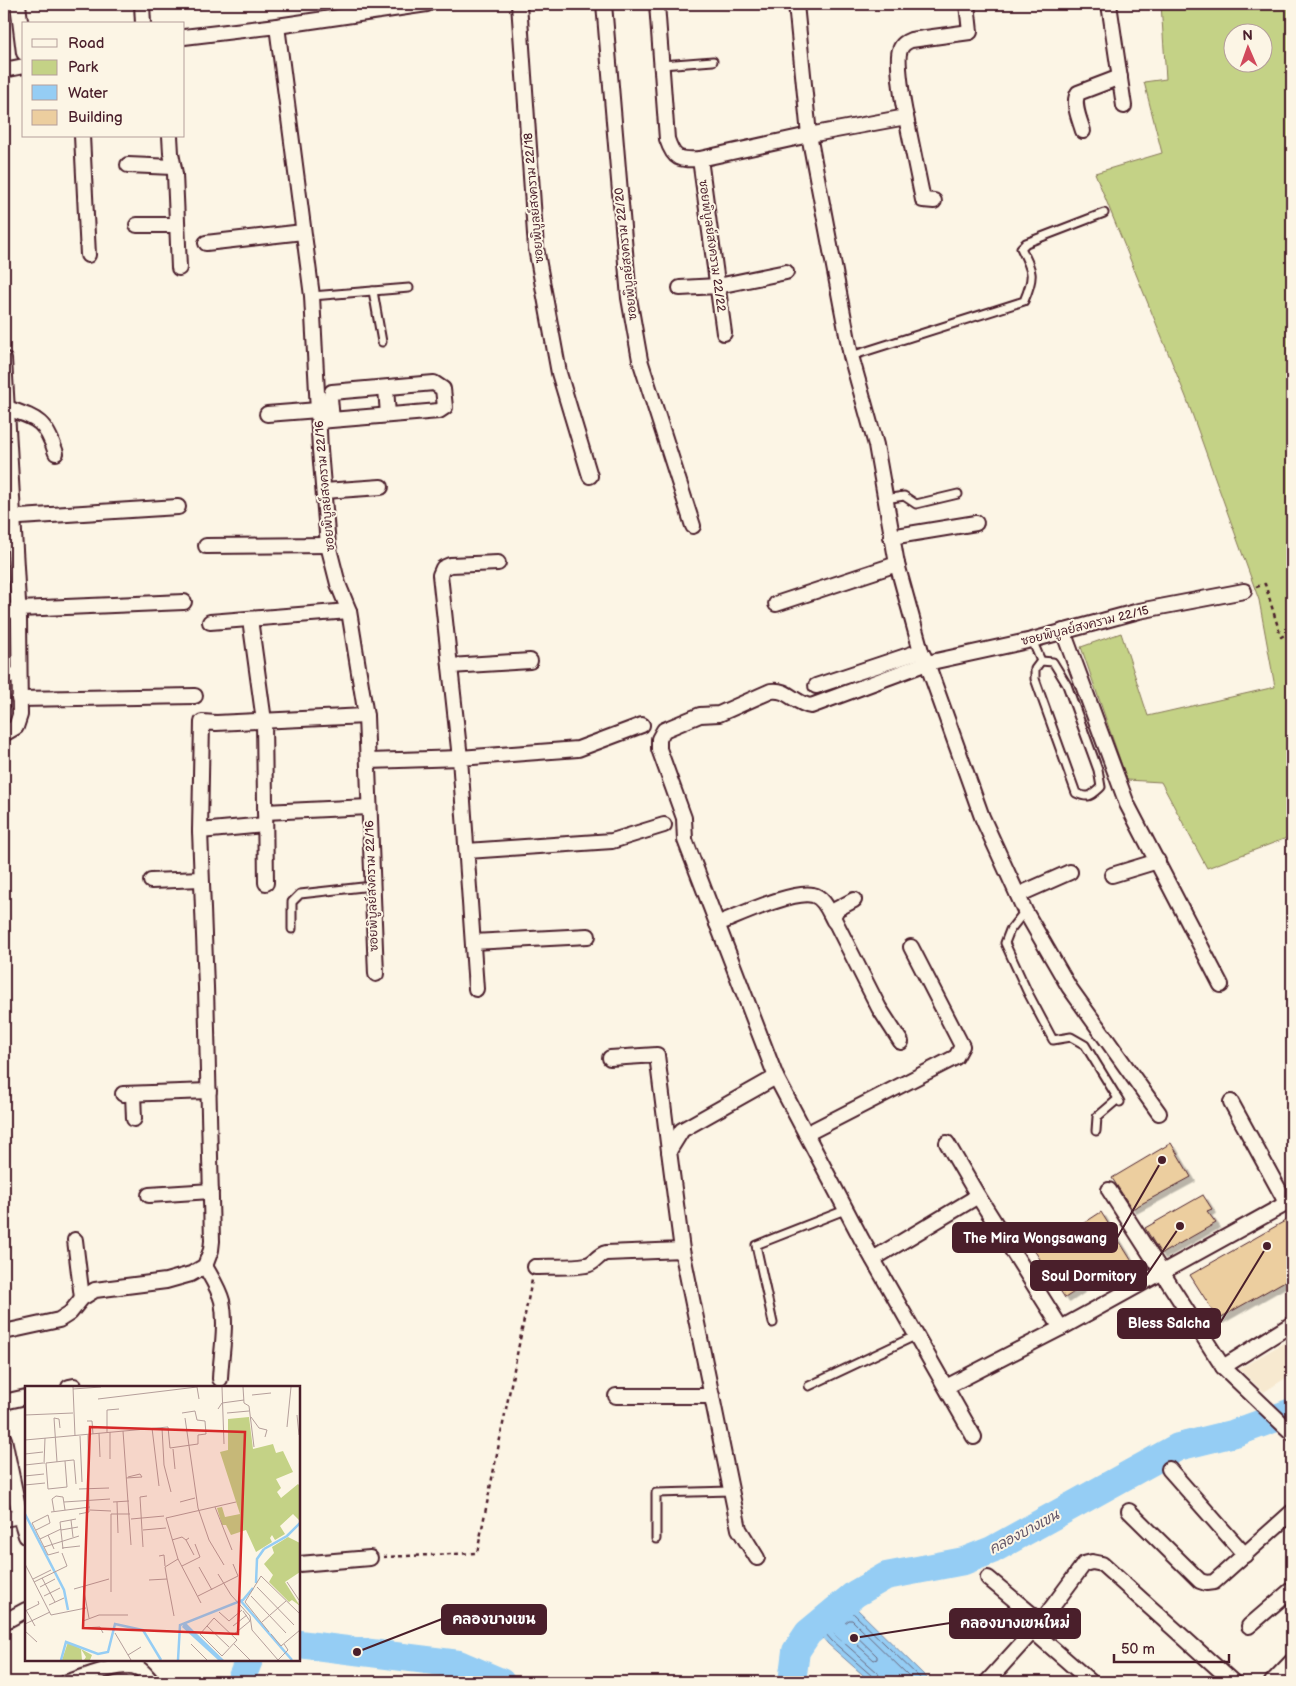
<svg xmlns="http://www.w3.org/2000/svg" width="1296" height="1686" font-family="'Balsamiq Sans','Playpen Sans Thai',sans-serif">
  <defs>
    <filter id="shadow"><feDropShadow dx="4.5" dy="4.5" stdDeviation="0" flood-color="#0004"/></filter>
  </defs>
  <rect width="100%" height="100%" fill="#fcf5e5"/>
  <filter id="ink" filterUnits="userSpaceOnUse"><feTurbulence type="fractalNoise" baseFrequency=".02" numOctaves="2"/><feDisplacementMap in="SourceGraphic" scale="10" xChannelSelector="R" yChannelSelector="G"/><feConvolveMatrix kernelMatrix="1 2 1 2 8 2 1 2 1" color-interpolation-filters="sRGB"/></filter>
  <g filter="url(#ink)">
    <path fill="#f7e9d0" d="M1292,1338V1374L1264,1392L1239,1369Z"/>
    <path fill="#c4d286" stroke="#877858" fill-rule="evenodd" d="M1161,4H1292V836L1207,868L1161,782L1127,780L1081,647L1121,633L1148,716L1275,687L1259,600L1186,397L1095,173L1162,153L1144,82L1166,79ZM1234,32H1264V62H1234Z"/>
    <path fill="#95cdf4" stroke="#7787a4" d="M851,1603L931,1682H871L828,1644L817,1631Z"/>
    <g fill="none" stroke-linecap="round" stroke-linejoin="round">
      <g stroke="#68657b" stroke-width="1">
        <path d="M849,1629L877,1656V1659L874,1660L846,1635L845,1632Z"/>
        <path d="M874,1682L872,1676L832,1641L825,1633L826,1630L849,1611L852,1612L924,1682"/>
        <path d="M880,1682V1677L877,1672L834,1634L835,1631L849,1620H852L915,1682"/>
      </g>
      <path stroke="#95cdf4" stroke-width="16" d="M826,1617L847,1635"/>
      <g stroke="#95cdf4" stroke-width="28">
        <path d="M299,1644L459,1664L501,1682"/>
        <path d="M240,1682L249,1660"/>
        <path d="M792,1682L796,1651L808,1633L855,1594L886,1576L964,1561L992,1550L1178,1447L1235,1433L1292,1412"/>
      </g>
    </g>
    <g fill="#ecce9f" stroke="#4a1f2b" filter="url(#shadow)">
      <path d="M1171,1143L1191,1177L1132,1209L1112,1178Z"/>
      <path d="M1203,1195L1212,1209L1207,1211L1216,1223L1161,1254L1145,1228Z"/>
      <path d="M1101,1212L1133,1263L1103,1281L1100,1275L1065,1298L1027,1239L1052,1223L1061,1238Z"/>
      <path d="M1292,1217V1277L1218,1319L1190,1275Z"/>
    </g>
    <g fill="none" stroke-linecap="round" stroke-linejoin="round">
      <defs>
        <g id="lane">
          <path d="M662,65L713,61"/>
          <path d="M373,291L382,342"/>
          <path d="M312,296L409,288"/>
          <path d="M851,356L1024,301C1035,275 1033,272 1021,248L1026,243L1104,213"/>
          <path d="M885,499L904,496L916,504L958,494"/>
          <path d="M1032,640L1041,661"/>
          <path d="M1041,661L1053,662L1067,685L1098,770L1101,787C1091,796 1089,799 1076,793L1035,679V669Z"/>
          <path d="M1025,911L1010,930L1005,943L1027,991L1053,1040L1071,1037L1085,1045L1120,1102"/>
          <path d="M292,929V902L300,894L372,886"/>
          <path d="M1096,1131L1097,1117L1118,1099"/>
          <path d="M773,1323L756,1245L845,1210"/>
          <path d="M809,1386L917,1335"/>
          <path d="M656,1539V1493L731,1491"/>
        </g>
        <g id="street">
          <path d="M18,4L24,53"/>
          <path d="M142,4L143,24"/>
          <path d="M519,4L536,248L559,373L590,476"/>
          <path d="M604,4L629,298L640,360L693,526"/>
          <path d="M657,4L667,139C674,160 679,160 700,159L809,135L906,117C903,106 896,58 900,50C902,44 906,42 911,40L970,32L967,4"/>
          <path d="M796,4L809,135L851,356L876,445L897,564L921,651L927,663L982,817L1025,911L1069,987L1159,1113"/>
          <path d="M1109,4L1124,106"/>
          <path d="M277,26L312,296L320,450L328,545L338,584L349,611L366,716L376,974"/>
          <path d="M184,37L277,26L427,4"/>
          <path d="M4,70L24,66"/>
          <path d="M906,117L923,200L934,201"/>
          <path d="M1083,131C1080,120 1072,104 1078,93L1120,77"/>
          <path d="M82,136L88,255"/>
          <path d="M170,136L171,153L175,174L179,268"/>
          <path d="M700,159L724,333"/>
          <path d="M128,165L173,167"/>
          <path d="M137,225H177"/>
          <path d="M206,243L303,232"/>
          <path d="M680,288L718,286L786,272"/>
          <path d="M4,359L19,619L20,715L16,727L4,734"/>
          <path d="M386,388L388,415"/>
          <path d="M7,408C38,419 45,420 56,453"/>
          <path d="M267,414L318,410"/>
          <path d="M319,421C359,418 399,414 439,411L445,407L443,389L434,383L332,392L330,398L332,420"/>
          <path d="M324,491L381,487"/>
          <path d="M4,518L178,507"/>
          <path d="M891,537L976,523"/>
          <path d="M206,546L328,545"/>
          <path d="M776,604L897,564"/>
          <path d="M4,612L19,609L184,602"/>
          <path d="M250,619L264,721L266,883"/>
          <path d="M210,622L349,611"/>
          <path d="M1063,631L1127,804L1221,985"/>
          <path d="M450,666L530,661"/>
          <path d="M4,676L19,675"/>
          <path d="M816,686L921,651"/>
          <path d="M19,699L195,696"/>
          <path d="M369,761L460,758L578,749L642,725"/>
          <path d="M265,812L369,807"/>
          <path d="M200,831L265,825"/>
          <path d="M467,851L612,841L664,825"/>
          <path d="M1112,875L1158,861"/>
          <path d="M151,881L201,879"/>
          <path d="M1018,895L1070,872"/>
          <path d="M854,900L837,909L833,917L879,1008L901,1042"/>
          <path d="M717,924C738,916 793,890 813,895C824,897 829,912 834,921"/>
          <path d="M473,942L588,936"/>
          <path d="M476,989L460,758L440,575L443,568L450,565L498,563"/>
          <path d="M610,1058L657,1055L669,1151"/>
          <path d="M123,1094L209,1091"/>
          <path d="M133,1094L134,1119"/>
          <path d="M806,1134L956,1057L962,1046L911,947"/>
          <path d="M947,1143L978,1196L1061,1328"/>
          <path d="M1109,1190L1223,1367L1292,1433"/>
          <path d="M149,1195L211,1191"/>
          <path d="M75,1240L82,1298"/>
          <path d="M682,1250L669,1151L682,1130L776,1077"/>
          <path d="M873,1259L978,1196"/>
          <path d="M205,1266C211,1277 219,1289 222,1301C227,1326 221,1354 220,1379"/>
          <path d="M535,1267C551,1266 570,1268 586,1265C595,1264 597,1255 606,1253L682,1250L739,1529L757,1558"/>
          <path d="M4,1332L59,1320L70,1313L82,1298L95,1290L166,1281L191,1274L205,1266L211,1250L212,1241L206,987L200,831L202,722L216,723L366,716"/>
          <path d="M1223,1367L1292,1324"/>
          <path d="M69,1387L74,1386"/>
          <path d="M946,1387L1061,1328L1282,1206L1284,1202L1283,1197L1231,1102"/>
          <path d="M616,1396H712"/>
          <path d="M4,1402L26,1397"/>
          <path d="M974,1437L862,1240L776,1077L685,840L684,818L659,749V739L664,730L700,715L719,714L771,691C787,688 795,704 811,706L927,663L1032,640L1139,611L1244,591"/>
          <path d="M4,1439L20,1516L26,1536"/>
          <path d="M1169,1469L1245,1555"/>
          <path d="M1129,1511L1200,1581L1206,1583L1214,1582L1292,1512"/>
          <path d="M4,1519L20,1516"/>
          <path d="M299,1564L370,1558"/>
          <path d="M988,1578L1041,1622"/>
          <path d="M4,1622L26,1610"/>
          <path d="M1249,1626L1292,1589"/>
          <path d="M1034,1632L1091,1682"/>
          <path d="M67,1682C83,1678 123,1660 138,1668C143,1670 148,1678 152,1682"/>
          <path d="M987,1682L1041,1622L1084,1564L1092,1562L1102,1564L1233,1682"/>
          <path d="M1272,1682L1292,1661"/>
        </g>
      </defs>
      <use href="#lane" stroke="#4a1f2b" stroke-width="11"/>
      <use href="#street" stroke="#4a1f2b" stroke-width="18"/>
      <g stroke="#4a1f2b" stroke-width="2.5" stroke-dasharray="4 4" stroke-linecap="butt">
        <path d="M1256,587L1265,584L1281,637L1292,631"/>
        <path d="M383,1557L477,1553L532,1280"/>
      </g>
      <use href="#lane" stroke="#fcf5e5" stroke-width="7"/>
      <use href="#street" stroke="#fcf5e5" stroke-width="14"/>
    </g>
  </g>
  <g text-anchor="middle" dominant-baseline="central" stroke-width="4" stroke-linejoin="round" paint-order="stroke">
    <g font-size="12" fill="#4a1f2b" stroke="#fcf5e5">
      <text transform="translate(534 198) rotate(-95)">ซอยพิบูลย์สงคราม 22/18</text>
      <text transform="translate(712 246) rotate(82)">ซอยพิบูลย์สงคราม 22/22</text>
      <text transform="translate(626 254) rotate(-96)">ซอยพิบูลย์สงคราม 22/20</text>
      <text transform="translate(325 486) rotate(-95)">ซอยพิบูลย์สงคราม 22/16</text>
      <text transform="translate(1085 626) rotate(-14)">ซอยพิบูลย์สงคราม 22/15</text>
      <text transform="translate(372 886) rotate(-92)">ซอยพิบูลย์สงคราม 22/16</text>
    </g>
    <g font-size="14" font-style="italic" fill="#605367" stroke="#fcf5e5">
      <text transform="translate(1024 1532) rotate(-28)">คลองบางเขน</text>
    </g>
  </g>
  <g transform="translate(25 1386)">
    <rect width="275" height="275" fill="#fcf5e5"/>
    <path d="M224,31L228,63L248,58L251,67L258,65L268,86L251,93L256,102L252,106L256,112L273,98L275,100V135L268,128L255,140L260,148L250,154L247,149L245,152L247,156L231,166L221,144L206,149L201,139H197L192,122L197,121L200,131L215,128L195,66L203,64V33ZM263,151L275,157V186L260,196L275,220L267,214L264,216L244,196L248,189L239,178L249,167L247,161ZM43,256L67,269L65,274H59L61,271L56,263L57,274H37Z" fill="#c4d286"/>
    <path d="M160,236L169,245L199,274H193L157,241Z" fill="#95cdf4"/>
    <path fill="none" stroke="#95cdf4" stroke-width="2.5" d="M0,128L39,204L43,224M239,163L262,150L275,137M231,197L232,173L239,163M215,214L267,274M36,274L41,256L73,268L83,266L90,238L118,244L136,274M153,274L155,239L218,214L228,202"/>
    <path fill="none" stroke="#b59f9b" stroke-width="1" d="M48,1L50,50M197,1L199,58M218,1L219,17L224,20L229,61M48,3L76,1M227,9L246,7M73,13L172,1L174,13M193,23L197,17L219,14M202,27L224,25M0,29L48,27M272,29L274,49M226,31L234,42L242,44L240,51M160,32L173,122L184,154L199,179M62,35H67L68,48M262,41L266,1M127,42L134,100M137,42L139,79L146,106M98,45L106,159M82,46V24L94,23M85,46V73M74,47L75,71M55,50L57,96M0,54L143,41L145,62L173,58V49L181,48L180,35L172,34L170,25L157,27M148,63L150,83M0,68L18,66M40,75L42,101L23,103L21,77L48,74H49L51,98M32,76L29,32L34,33L35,42M19,78L20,52M0,79L18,77M0,90L19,88M101,92L117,91L115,88L103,91M0,99L20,97M54,103L84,102M39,116L85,113M88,116L104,115M92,116L93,147M155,116L170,112M190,121L207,164M65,124L86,125M29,125L27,113L31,110L38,111L40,124M26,126L65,121M54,128L64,126L63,49M106,133L139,130M46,134L48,151M11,144L25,137L23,129L7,137L23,169L34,166M36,144L53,141M118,144L141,142M23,149L29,163M164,152L161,154L169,169M15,153L36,143M147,154L157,151L161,154M19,161L54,150M118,161L115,111L122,110M37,162L55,160M38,163L35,136L51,133M134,170L139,169L140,180M0,178L26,229L61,222M157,180L175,171L170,158M174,181L187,204M193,188L206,209L225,230L227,244L253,274M17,192L30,216M8,193L26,184M142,193L140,181L153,173M124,194L142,193L149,230M9,196L42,180L37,167M262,196L274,214M58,200L64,232M15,201L30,193M232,201L269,239M49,203L84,193M86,206V128H105M19,210L35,202M173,210L213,190L208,178M226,210L261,247M176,217L153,173L141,132L211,116M24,219L39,212M1,224L10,240M0,225L14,218L13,215M194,226L204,235L217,224M189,232L212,254L197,270L175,248ZM237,236L261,215M0,238L25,226M182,240L204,261M208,240L222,229M0,245L12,256M244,246L220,216L236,190L275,228M78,247L75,241L58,242V235L74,229H103M90,247L106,274M246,248L256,260L275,244M208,249L225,235L218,225M166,258L182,274M209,258L225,274M103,269L116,261M253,274L263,264L259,258"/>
    <path fill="#d62828" fill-opacity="0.15" stroke="#d62828" stroke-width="2.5" d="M65,41L220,46L213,248L58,242Z"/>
    <rect width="275" height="275" fill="none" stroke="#4a1f2b" stroke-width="2.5"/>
  </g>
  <path fill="none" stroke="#4a1f2b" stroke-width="2" d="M1162 1160L1117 1238M1180 1226L1146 1276M1267 1246L1220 1323M357 1652L442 1619M854 1638L950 1623"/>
  <g fill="#4a1f2b" stroke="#fcf5e5" stroke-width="2">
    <circle cx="1162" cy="1160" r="5"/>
    <circle cx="1180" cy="1226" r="5"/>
    <circle cx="1267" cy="1246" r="5"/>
    <circle cx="357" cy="1652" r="5"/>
    <circle cx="854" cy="1638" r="5"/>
  </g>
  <g fill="#4a1f2b" stroke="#4a1f2b" stroke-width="2">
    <rect x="953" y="1223" width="164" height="29" rx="5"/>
    <rect x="1031" y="1261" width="115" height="29" rx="5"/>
    <rect x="1118" y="1309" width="102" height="29" rx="5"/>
    <rect x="442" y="1605" width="104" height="29" rx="5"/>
    <rect x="950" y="1609" width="130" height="29" rx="5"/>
  </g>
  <g font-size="14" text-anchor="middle" font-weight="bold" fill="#fff">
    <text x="1035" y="1243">The Mira Wongsawang</text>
    <text x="1089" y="1281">Soul Dormitory</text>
    <text x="1169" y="1328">Bless Salcha</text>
    <text x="494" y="1624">คลองบางเขน</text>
    <text x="1015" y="1628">คลองบางเขนใหม่</text>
  </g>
  <rect width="1296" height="1686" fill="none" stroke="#fcf5e5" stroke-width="20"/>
  <rect x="10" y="10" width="1276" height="1666" fill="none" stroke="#4a1f2b" stroke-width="2" filter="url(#ink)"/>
  <rect x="22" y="22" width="162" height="115" fill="#fcf5e5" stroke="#b59f9b"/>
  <rect x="32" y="39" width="25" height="8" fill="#fcf5e5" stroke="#b59f9b"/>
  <text x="68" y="48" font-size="15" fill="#4a1f2b">Road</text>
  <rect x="32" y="60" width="25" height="15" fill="#c4d286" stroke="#b59f9b"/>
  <text x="68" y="72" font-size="15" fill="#4a1f2b">Park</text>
  <rect x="32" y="85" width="25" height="15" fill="#95cdf4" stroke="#b59f9b"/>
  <text x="68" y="98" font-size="15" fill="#4a1f2b">Water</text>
  <rect x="32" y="110" width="25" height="15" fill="#ecce9f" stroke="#b59f9b"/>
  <text x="68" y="122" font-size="15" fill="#4a1f2b">Building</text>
  <g transform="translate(1248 48) rotate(358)"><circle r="24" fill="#fcf5e5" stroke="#b59f9b"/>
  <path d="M0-4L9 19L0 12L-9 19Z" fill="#d1495b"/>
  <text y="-8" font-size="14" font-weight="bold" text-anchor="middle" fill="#4a1f2b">N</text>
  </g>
  <path d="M1114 1654v8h115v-8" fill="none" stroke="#4a1f2b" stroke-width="2.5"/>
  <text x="1121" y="1654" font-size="15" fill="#4a1f2b" stroke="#fcf5e5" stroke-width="4" paint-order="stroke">50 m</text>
</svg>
